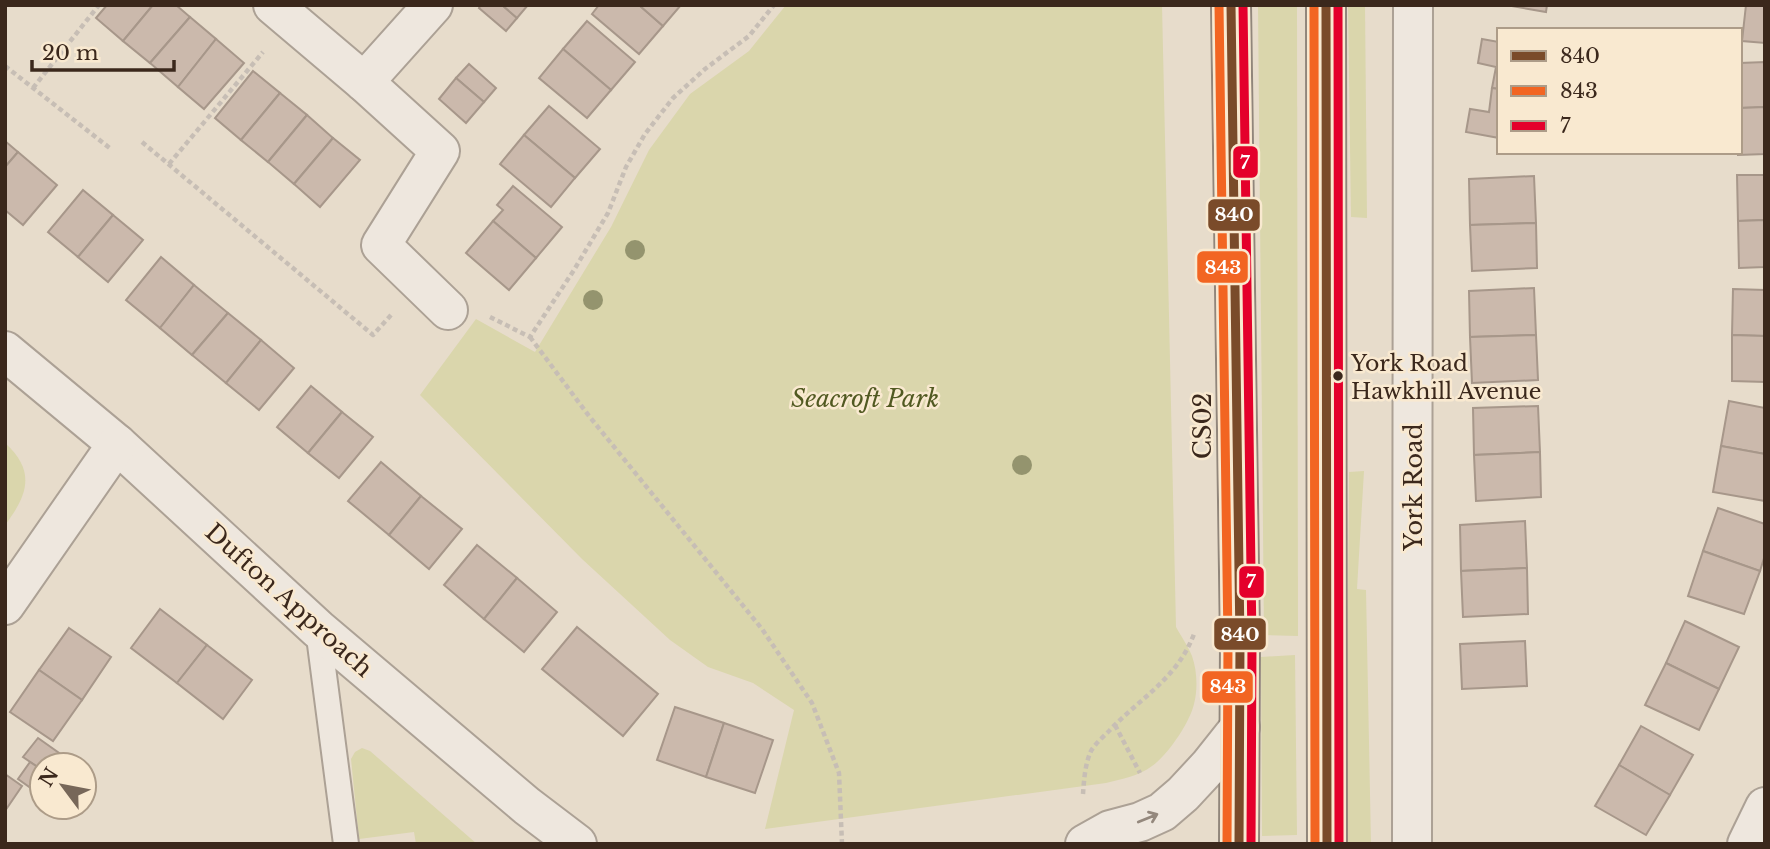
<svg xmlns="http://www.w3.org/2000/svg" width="1770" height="849" font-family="'Libre Baskerville',serif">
  <rect width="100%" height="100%" fill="#e7dccb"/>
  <g fill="#dad6ac">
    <path d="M786,5H1162L1176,627C1181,636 1188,646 1192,656C1197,670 1198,689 1194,704C1190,722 1168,755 1152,766C1139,776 1122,779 1106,783L765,829L794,710L753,683L708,667L670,640L582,559L420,395L476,319L535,352L611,227L649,150L690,94L749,51Z"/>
    <path d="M1258,5H1297L1298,636L1264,635Z"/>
    <path d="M1348,5H1365L1367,218L1351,217Z"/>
    <path d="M5,443C36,471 28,495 5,525Z"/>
    <path d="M1364,471L1357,589L1366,590L1371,844H1346L1349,472Z"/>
    <path d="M1295,655L1297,835L1262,836L1261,657Z"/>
    <path d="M362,748L370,751L477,844H416L414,832L359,839L351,759L355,752Z"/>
  </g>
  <g fill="#cbb9ac" stroke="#a7978a" stroke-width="2">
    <path d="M107,5H153L123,41L96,18Z"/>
    <path d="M153,5H176L190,17L150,63L123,41Z"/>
    <path d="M481,5H502L517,18L506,31L479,8Z"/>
    <path d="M502,5H528L517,18Z"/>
    <path d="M599,5H639L663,26L639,54L592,14Z"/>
    <path d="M639,5H681L663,26Z"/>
    <path d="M1506,5H1547L1546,12Z"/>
    <path d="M1746,5H1765V43L1742,41Z"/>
    <path d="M190,17L216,39L178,87L150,63Z"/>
    <path d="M587,21L635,62L611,90L563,49Z"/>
    <path d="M216,39L244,63L204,109L178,87Z"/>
    <path d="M1482,39L1499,42V89L1492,88L1496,67L1478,63Z"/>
    <path d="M563,49L611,90L587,118L539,78Z"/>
    <path d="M1765,62V107L1740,108V63Z"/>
    <path d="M469,64L496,88L484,102L456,78Z"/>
    <path d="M253,71L280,93L241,140L215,118Z"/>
    <path d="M456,78L484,102L466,123L439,99Z"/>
    <path d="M1492,88L1499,89V138L1466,132L1470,109L1489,112Z"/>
    <path d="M280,93L307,115L268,162L241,140Z"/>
    <path d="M549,106L600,149L575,178L524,135Z"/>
    <path d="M1765,107V154L1738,155V152H1740V108Z"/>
    <path d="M307,115L333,138L294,184L268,162Z"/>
    <path d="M524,135L575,178L551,207L500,164Z"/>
    <path d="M333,138L360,160L320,207L294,184Z"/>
    <path d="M5,141L18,152L5,167Z"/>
    <path d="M18,152L57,185L23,225L5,210V167Z"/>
    <path d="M1737,175H1765V220L1738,221Z"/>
    <path d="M1534,176L1536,223L1470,225L1469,179Z"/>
    <path d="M513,186L562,227L536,258L493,221L503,210L497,205Z"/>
    <path d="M83,190L113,215L78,257L48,232Z"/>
    <path d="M113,215L143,240L108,282L78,257Z"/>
    <path d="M1765,220V267L1739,268L1738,221Z"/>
    <path d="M493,221L536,258L509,290L466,253Z"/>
    <path d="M1536,223L1537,268L1472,271L1470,225Z"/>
    <path d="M161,257L194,285L160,328L126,300Z"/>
    <path d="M194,285L228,313L192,355L160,328Z"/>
    <path d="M1534,288L1536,335L1470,337L1469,291Z"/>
    <path d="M1733,289L1765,290V336L1732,335Z"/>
    <path d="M228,313L261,340L226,383L192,355Z"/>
    <path d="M1536,335L1538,380L1472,383L1470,337Z"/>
    <path d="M1732,335L1765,336V382L1732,381Z"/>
    <path d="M261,340L294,368L259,410L226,383Z"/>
    <path d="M311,386L342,412L308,453L277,427Z"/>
    <path d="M1729,401L1765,408V454L1721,446Z"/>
    <path d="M1538,406L1540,452L1474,455L1473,408Z"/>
    <path d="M342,412L373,437L339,478L308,453Z"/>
    <path d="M1721,446L1765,454V501L1713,492Z"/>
    <path d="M1540,452L1541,497L1476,501L1474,455Z"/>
    <path d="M381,462L421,496L389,535L348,501Z"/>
    <path d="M421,496L462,529L429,569L389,535Z"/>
    <path d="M1718,508L1765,524V555L1760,571L1703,551Z"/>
    <path d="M1525,521L1527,568L1461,571L1460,525Z"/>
    <path d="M477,545L517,578L484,619L444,585Z"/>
    <path d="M1703,551L1760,571L1744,614L1688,596Z"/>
    <path d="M1527,568L1528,614L1463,617L1461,571Z"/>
    <path d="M517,578L557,612L524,652L484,619Z"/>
    <path d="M160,609L207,645L177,683L131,648Z"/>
    <path d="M1685,621L1739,647L1719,689L1666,663Z"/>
    <path d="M577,627L658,694L623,736L542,669Z"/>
    <path d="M69,628L111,657L82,700L39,670Z"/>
    <path d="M1525,641L1527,686L1462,689L1460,644Z"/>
    <path d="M207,645L252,680L223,719L177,683Z"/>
    <path d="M1666,663L1719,689L1699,730L1645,705Z"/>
    <path d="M39,670L82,700L53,741L10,712Z"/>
    <path d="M675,707L724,723L706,777L657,760Z"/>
    <path d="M724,723L773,740L755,793L706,777Z"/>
    <path d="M1641,726L1693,755L1670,795L1619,765Z"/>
    <path d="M38,738L69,760L65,765H42V770L23,757Z"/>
    <path d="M30,762L42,770V796L18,779Z"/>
    <path d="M1619,765L1670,795L1646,835L1595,806Z"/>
    <path d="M5,774L22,786L5,811Z"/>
  </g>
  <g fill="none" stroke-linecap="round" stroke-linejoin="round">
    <defs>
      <path id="lane" d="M318,629L346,844"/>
      <g id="street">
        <path d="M273,5L364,82L440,151L381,245L448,310"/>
        <path d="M364,82L433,5"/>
        <path d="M5,351L117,444L318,629L527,806L577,844"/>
        <path d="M5,605L117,444"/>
        <path d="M1085,844L1110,830L1140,822L1162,812L1183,794L1209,766L1240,727"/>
        <path d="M1412,844L1413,5"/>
        <path d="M1747,844L1765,807"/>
      </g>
      <g id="highway">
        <path d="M1231,5L1240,642L1239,844"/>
        <path d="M1326,5L1327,844"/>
      </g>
    </defs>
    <use href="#lane" stroke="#aca195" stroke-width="28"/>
    <use href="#street" stroke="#aca195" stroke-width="42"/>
    <use href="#highway" stroke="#91867b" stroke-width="42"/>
    <g stroke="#c7beb5" stroke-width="4.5" stroke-dasharray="5 3.5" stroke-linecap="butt">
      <path d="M5,66L111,149"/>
      <path d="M33,88L99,5"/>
      <path d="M142,142L373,335L391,315"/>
      <path d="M169,164L263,52"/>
      <path d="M490,317L530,337L574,270L608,213L626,167L645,134L673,98L705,69L749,36L774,5"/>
      <path d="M530,337L589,416L762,629L812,703L839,773L842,844"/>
      <path d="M1115,725L1140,773"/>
      <path d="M1083,794C1084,780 1085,764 1091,751C1095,744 1103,737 1109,731C1140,698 1177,679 1194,634"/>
    </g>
    <use href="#lane" stroke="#eee7de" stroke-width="24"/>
    <use href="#street" stroke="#eee7de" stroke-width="38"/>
    <use href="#highway" stroke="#d9cbbc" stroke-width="38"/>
    <defs>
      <g id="bus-1">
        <path d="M1231,5L1240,642L1239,844"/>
        <path d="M1326,5L1327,844"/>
      </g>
      <g id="bus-2">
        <path d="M1219,5L1228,642L1227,844"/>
        <path d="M1314,5L1315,844"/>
      </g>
      <g id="bus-3">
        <path d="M1243,5L1252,642L1251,844"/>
        <path d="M1338,5L1339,844"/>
      </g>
    </defs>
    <use href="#bus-1" stroke="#f9e9d0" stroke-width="14"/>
    <use href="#bus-2" stroke="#f9e9d0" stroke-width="14"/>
    <use href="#bus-3" stroke="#f9e9d0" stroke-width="14"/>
    <use href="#bus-1" stroke="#7a4b2a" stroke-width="9"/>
    <use href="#bus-2" stroke="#f26522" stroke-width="9"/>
    <use href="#bus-3" stroke="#e4002b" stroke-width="9"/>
  </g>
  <g fill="#94946e">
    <circle cx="635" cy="250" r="10"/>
    <circle cx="593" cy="300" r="10"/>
    <circle cx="1022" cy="465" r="10"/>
  </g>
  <defs><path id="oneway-shaft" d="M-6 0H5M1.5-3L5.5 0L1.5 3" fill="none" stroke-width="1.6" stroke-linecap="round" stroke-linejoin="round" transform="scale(1.75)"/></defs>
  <use stroke="#94887d" href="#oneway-shaft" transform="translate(1148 818) rotate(-22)"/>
  <circle fill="#3b281c" stroke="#f9e9d0" stroke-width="2.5" cx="1338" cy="376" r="6"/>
  <g text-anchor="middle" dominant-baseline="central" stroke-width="5" stroke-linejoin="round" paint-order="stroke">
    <g font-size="22" fill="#3b281c" stroke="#f9e9d0" text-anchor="start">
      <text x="1351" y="363">York Road<tspan x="1351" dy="28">Hawkhill Avenue</tspan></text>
    </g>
    <g font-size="24" font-style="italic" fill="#515921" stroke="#f9e9d0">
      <text x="865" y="398">Seacroft Park</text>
    </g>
    <g font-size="24" fill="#3b281c" stroke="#f9e9d0">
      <text transform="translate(1202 426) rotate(-90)">CS02</text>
      <text transform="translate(1413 487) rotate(-90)">York Road</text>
      <text transform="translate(289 600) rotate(42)">Dufton Approach</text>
    </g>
  </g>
  <g stroke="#f9e9d0" stroke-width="2.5">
    <rect x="1232" y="145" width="27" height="34" rx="7" fill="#e4002b"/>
    <rect x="1207" y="198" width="54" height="34" rx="7" fill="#7a4b2a"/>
    <rect x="1196" y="250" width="53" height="34" rx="7" fill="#f26522"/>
    <rect x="1238" y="565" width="27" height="34" rx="7" fill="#e4002b"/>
    <rect x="1213" y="617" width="54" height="34" rx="7" fill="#7a4b2a"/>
    <rect x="1201" y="670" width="53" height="34" rx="7" fill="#f26522"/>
  </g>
  <g font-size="19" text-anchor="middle" font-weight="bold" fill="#fff">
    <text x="1245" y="169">7</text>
    <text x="1234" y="221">840</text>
    <text x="1223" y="274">843</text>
    <text x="1251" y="588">7</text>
    <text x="1240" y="641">840</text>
    <text x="1228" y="693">843</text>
  </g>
  <rect width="1770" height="849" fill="none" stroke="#3b281c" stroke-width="14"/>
  <rect x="1497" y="28" width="245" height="126" fill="#f9e9d0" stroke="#ad9c88" stroke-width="2"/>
  <rect x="1511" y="51" width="35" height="10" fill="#7a4b2a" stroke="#ad9c88" stroke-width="2"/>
  <text x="1560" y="63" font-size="21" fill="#3b281c">840</text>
  <rect x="1511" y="86" width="35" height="10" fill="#f26522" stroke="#ad9c88" stroke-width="2"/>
  <text x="1560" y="98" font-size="21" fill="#3b281c">843</text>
  <rect x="1511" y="121" width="35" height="10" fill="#e4002b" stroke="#ad9c88" stroke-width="2"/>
  <text x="1560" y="133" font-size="21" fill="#3b281c">7</text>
  <g transform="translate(63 786) rotate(302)"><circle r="33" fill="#f9e9d0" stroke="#ad9c88" stroke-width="2"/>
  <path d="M0-5L12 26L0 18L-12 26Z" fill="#776759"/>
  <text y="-10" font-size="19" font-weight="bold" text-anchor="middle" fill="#3b281c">N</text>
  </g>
  <path d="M32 60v10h142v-10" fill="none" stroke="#3b281c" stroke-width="3.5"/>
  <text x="42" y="60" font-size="21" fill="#3b281c" stroke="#f9e9d0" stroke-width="5" paint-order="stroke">20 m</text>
</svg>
